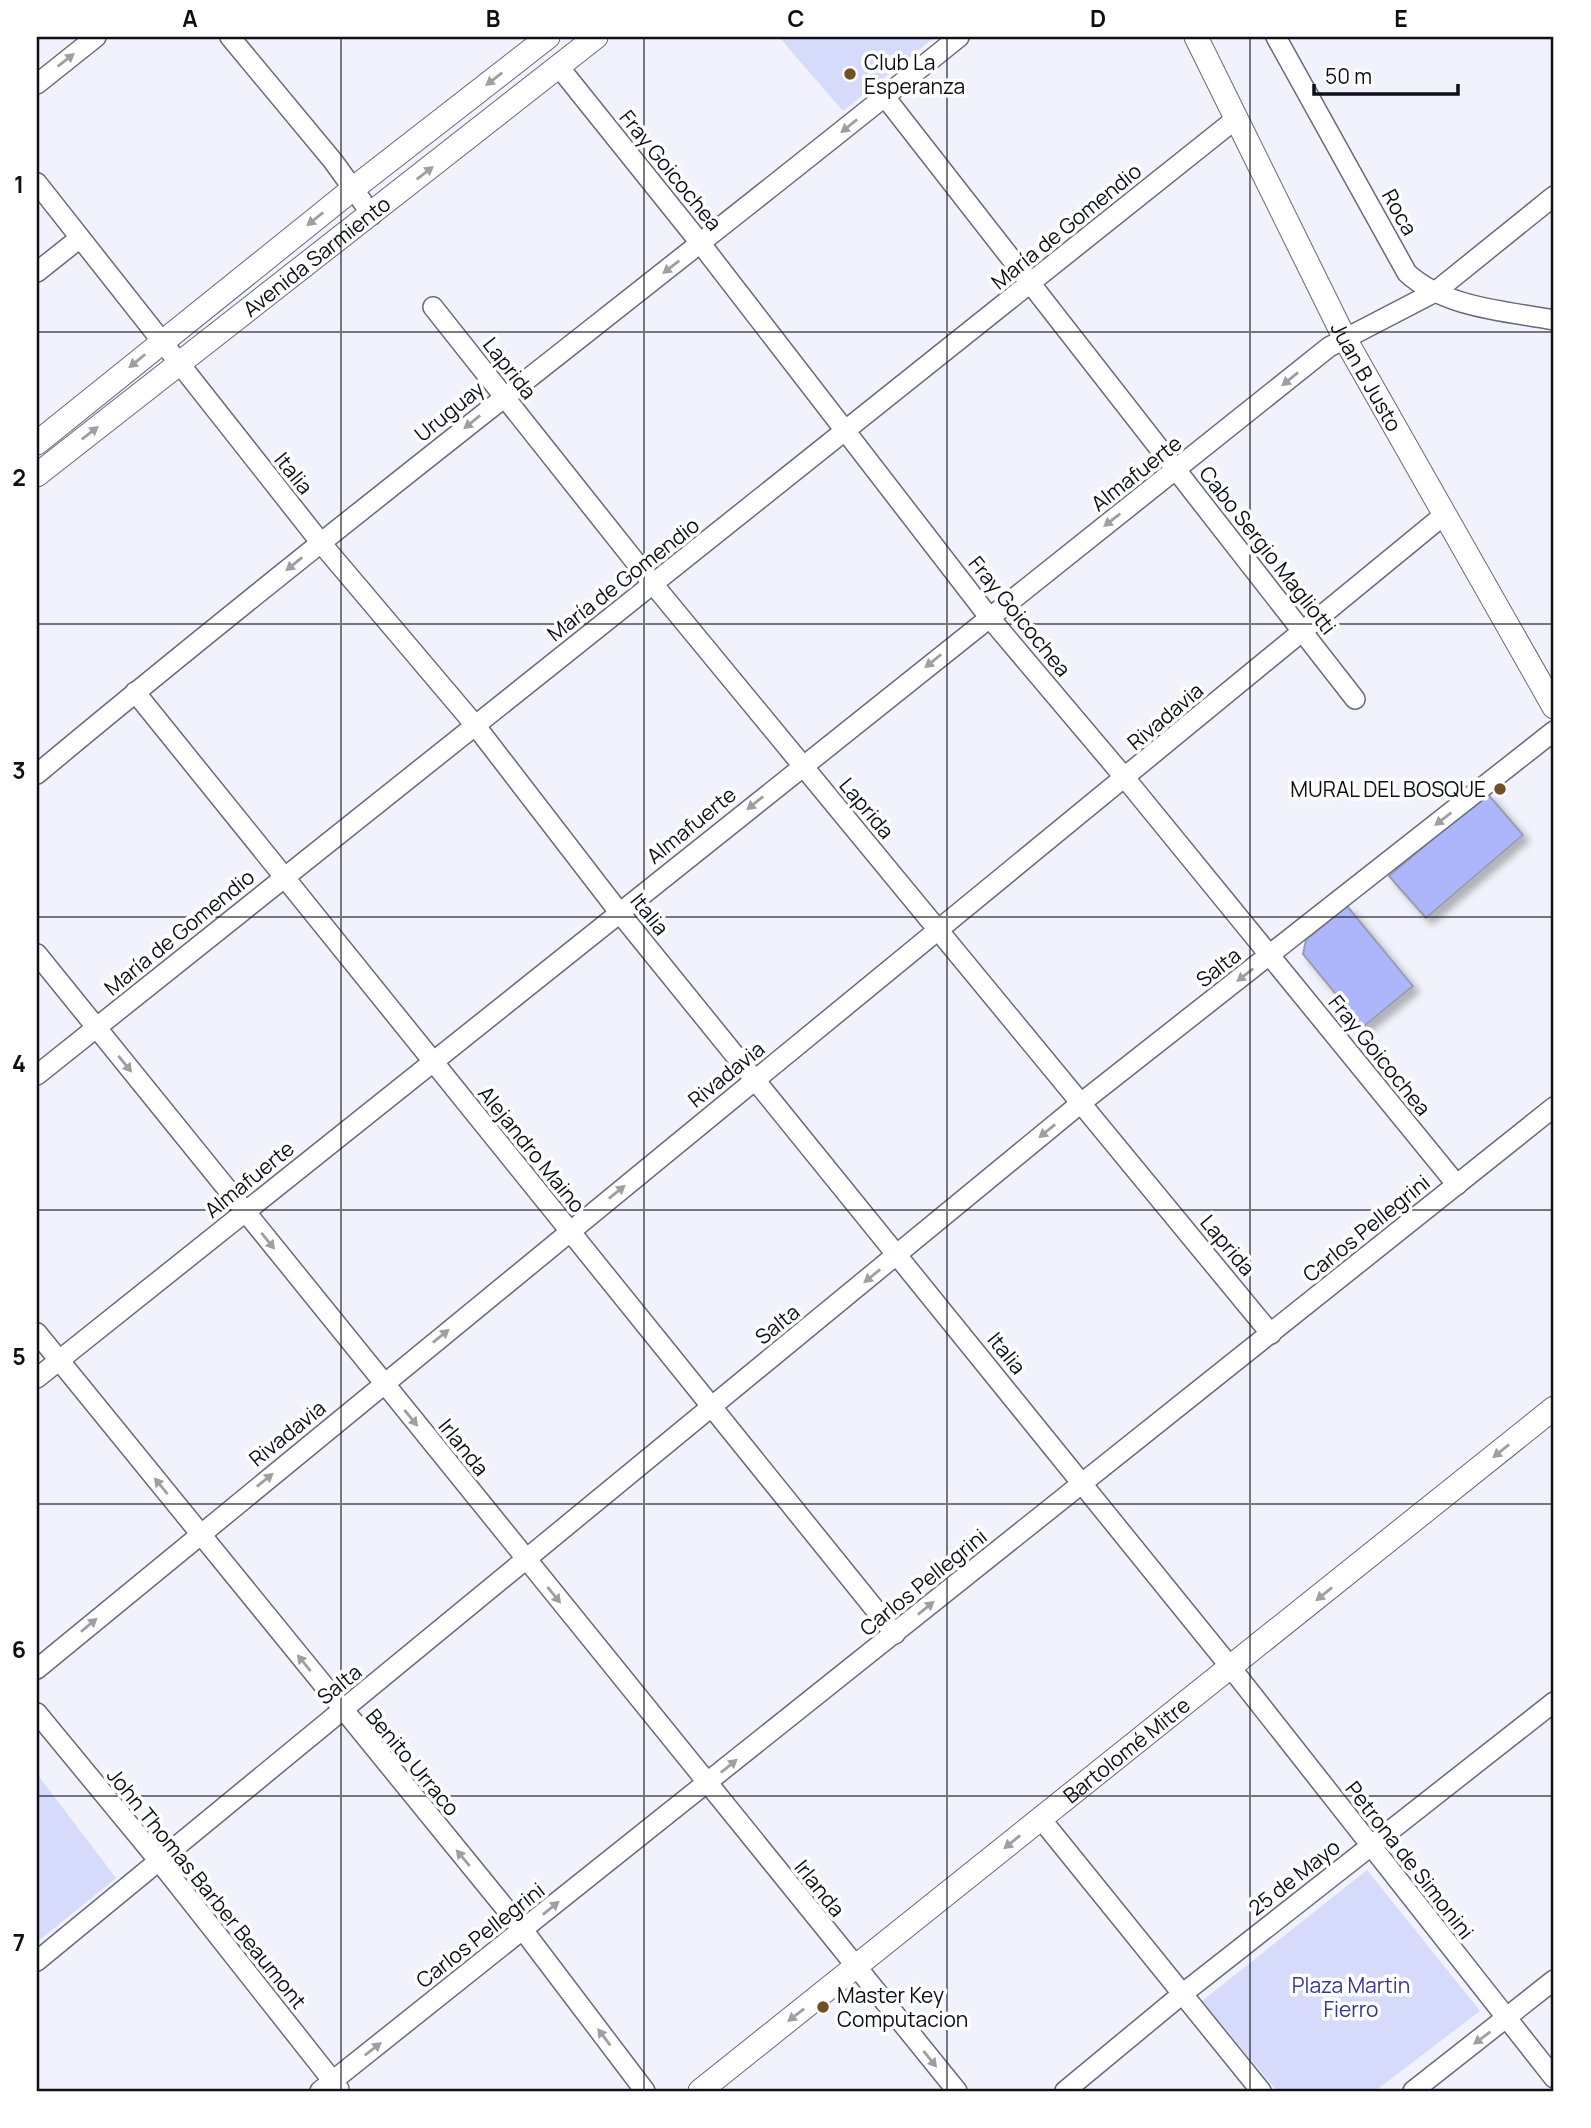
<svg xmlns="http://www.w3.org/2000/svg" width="1591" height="2128" font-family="Manrope,sans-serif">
  <defs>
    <filter id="shadow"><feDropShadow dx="6" dy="6" stdDeviation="3.5" flood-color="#0004"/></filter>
  </defs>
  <rect width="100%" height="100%" fill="#f1f2fb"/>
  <g fill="#d6dbfb">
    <path d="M779,37H935L843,111Z"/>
    <path d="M37,1774L116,1878L37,1942Z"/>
    <path d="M1367,1870L1480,2011L1375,2091H1277L1202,2001Z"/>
  </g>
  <g fill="#adb6fb" stroke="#999db1" stroke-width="2" filter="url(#shadow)">
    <path d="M1487,793L1523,835L1426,918L1389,876Z"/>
    <path d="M1347,906L1413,986L1363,1027L1303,954L1306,940Z"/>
  </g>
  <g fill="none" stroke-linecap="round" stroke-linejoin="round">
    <defs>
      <g id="minor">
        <path d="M230,37L333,161L372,215"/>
        <path d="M1276,37L1407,273C1445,308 1506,311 1554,320"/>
        <path d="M559,67L701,244L989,617L1125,778L1457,1185"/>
        <path d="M37,84L96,37"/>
        <path d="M885,97L1355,699"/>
        <path d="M37,183L321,543L475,725L619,912L1232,1669L1554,2078"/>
        <path d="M37,272L80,238"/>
        <path d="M433,307L653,584L1271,1334"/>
        <path d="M135,692L895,1634"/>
        <path d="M37,774C339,522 653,284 959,37"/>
        <path d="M37,954L957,2091"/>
        <path d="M37,1075L1237,118"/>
        <path d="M37,1333L523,1930L645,2091"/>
        <path d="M37,1378L1329,347L1435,292L1554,196"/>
        <path d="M37,1669L1444,515"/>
        <path d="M37,1713L159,1861L339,2089"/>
        <path d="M1041,1819L1261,2091"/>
        <path d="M37,1961L1081,1103L1554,731"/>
        <path d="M320,2091L1554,1107"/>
        <path d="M1065,2091L1181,1995L1554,1702"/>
        <path d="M1413,2091L1554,1980"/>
      </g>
      <g id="major">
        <path id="s1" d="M1196,37L1345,339L1554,707"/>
        <path d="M37,443L354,188L548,37"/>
        <path id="s2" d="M37,475L596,37"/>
        <path id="s3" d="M700,2091L1554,1408"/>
      </g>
    </defs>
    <use href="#minor" stroke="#676a7d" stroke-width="22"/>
    <use href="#major" stroke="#676a7d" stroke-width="25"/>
    <use href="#minor" stroke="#fff" stroke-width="19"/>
    <use href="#major" stroke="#fff" stroke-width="23"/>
  </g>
  <defs><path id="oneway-solid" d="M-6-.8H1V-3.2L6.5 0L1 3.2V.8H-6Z" transform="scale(1.75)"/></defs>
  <g fill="#9f9fa2">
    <use href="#oneway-solid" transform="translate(66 60) rotate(-38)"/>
    <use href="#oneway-solid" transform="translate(494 79) rotate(142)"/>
    <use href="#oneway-solid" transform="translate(849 126) rotate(141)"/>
    <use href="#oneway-solid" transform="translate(425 173) rotate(-38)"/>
    <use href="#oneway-solid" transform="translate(315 219) rotate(141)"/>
    <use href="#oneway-solid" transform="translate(671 267) rotate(142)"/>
    <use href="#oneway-solid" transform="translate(137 361) rotate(141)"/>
    <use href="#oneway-solid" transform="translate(1290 379) rotate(141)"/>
    <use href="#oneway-solid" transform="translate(472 422) rotate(141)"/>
    <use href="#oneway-solid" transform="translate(90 433) rotate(-38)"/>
    <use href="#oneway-solid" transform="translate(1112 520) rotate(142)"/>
    <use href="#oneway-solid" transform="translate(294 564) rotate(141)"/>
    <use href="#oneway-solid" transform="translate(933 661) rotate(141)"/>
    <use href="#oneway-solid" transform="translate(755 803) rotate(141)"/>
    <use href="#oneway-solid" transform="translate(1443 819) rotate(142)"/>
    <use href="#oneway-solid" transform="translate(1245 975) rotate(142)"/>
    <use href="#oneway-solid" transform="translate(125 1064) rotate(51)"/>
    <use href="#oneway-solid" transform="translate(1047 1131) rotate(141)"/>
    <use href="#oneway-solid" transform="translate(617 1192) rotate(-39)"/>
    <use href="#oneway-solid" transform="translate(268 1241) rotate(51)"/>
    <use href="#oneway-solid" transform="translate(872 1276) rotate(141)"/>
    <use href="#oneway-solid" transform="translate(441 1336) rotate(-39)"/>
    <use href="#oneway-solid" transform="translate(411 1418) rotate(51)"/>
    <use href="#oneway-solid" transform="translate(1501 1451) rotate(141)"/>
    <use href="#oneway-solid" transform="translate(265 1480) rotate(-39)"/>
    <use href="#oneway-solid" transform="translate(161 1486) rotate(-129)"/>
    <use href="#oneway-solid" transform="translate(1324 1594) rotate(141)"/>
    <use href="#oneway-solid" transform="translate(554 1595) rotate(51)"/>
    <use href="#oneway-solid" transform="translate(926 1608) rotate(-39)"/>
    <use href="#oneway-solid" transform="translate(89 1625) rotate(-40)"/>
    <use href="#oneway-solid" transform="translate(304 1663) rotate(-129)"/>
    <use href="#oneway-solid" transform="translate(729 1766) rotate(-39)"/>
    <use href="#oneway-solid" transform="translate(1012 1842) rotate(141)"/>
    <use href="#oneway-solid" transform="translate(463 1858) rotate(-130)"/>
    <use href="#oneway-solid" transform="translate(551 1908) rotate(-39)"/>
    <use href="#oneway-solid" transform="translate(796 2015) rotate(142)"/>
    <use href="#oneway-solid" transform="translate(604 2037) rotate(-127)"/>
    <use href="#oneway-solid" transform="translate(1482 2038) rotate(143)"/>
    <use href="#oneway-solid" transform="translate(373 2049) rotate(-38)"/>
    <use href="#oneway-solid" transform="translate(930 2059) rotate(51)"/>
  </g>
  <path fill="none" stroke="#0f1017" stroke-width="2" stroke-opacity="0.55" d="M341,37V2091M644,37V2091M947,37V2091M1250,37V2091M37,332H1554M37,624H1554M37,917H1554M37,1210H1554M37,1504H1554M37,1796H1554"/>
  <g fill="#714f27" stroke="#fff" stroke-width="2.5">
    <circle cx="850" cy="74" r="7"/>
    <circle cx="1500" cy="789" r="7"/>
    <circle cx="823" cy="2007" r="7"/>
  </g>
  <g text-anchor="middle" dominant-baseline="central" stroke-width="7" stroke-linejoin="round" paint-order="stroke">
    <g font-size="21" fill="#0f1017" stroke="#fff" text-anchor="start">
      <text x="864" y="62">Club La<tspan x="864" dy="24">Esperanza</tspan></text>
      <text x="1486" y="789" text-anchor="end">MURAL DEL BOSQUE</text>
      <text x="837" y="1995">Master Key<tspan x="837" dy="24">Computacion</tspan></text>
    </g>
    <g font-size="21" fill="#0f1017" stroke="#fff">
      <text transform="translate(671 170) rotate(51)">Fray Goicochea</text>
      <text transform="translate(1400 212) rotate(61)">Roca</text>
      <text transform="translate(1066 226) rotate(-39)">María de Gomendio</text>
      <text stroke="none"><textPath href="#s2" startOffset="355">Avenida Sarmiento</textPath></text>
      <text transform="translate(510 368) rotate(52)">Laprida</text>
      <text stroke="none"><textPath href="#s1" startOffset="380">Juan B Justo</textPath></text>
      <text transform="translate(449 411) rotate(-39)">Uruguay</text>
      <text transform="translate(294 473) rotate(51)">Italia</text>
      <text transform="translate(1136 473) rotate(-38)">Almafuerte</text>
      <text transform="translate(1268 550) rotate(52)">Cabo Sergio Magliotti</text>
      <text transform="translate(623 579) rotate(-38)">María de Gomendio</text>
      <text transform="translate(1020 616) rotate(51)">Fray Goicochea</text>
      <text transform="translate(1165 716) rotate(-40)">Rivadavia</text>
      <text transform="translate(867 808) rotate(50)">Laprida</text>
      <text transform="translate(691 825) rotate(-39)">Almafuerte</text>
      <text transform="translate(650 914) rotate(51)">Italia</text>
      <text transform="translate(179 932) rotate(-39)">María de Gomendio</text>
      <text transform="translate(1218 967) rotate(-38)">Salta</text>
      <text transform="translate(1380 1055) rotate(51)">Fray Goicochea</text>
      <text transform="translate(726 1074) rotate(-39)">Rivadavia</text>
      <text transform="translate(532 1149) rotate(51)">Alejandro Maino</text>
      <text transform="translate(249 1179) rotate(-39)">Almafuerte</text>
      <text transform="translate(1366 1228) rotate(-39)">Carlos Pellegrini</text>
      <text transform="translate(1228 1245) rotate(50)">Laprida</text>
      <text transform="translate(777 1324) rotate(-39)">Salta</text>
      <text transform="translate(1007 1353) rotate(51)">Italia</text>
      <text transform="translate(287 1433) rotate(-39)">Rivadavia</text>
      <text transform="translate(464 1447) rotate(51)">Irlanda</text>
      <text transform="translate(923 1582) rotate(-39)">Carlos Pellegrini</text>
      <text transform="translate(339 1684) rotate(-39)">Salta</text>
      <text stroke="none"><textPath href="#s3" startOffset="546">Bartolomé Mitre</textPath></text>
      <text transform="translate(413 1762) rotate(50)">Benito Urraco</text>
      <text transform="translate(1410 1860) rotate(52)">Petrona de Simonini</text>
      <text transform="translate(1294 1877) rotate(-38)">25 de Mayo</text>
      <text transform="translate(207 1888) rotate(51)">John Thomas Barber Beaumont</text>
      <text transform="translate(820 1888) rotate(51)">Irlanda</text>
      <text transform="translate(480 1935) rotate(-38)">Carlos Pellegrini</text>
    </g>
    <g font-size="21" fill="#393696" stroke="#fff">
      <text x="1351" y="1985">Plaza Martin<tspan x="1351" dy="24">Fierro</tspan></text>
    </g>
  </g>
  <rect width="1591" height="2128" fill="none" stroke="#ffffff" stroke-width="77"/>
  <path d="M1314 84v10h144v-10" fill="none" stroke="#0f1017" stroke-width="3.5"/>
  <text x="1325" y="84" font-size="21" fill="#0f1017" stroke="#ffffff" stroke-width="5" paint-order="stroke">50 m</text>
  <rect x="38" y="38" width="1514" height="2052" fill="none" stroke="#0f1017" stroke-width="2.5"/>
  <g font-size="23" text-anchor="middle" font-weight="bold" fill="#0f1017">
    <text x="190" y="27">A</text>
    <text x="493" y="27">B</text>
    <text x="796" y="27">C</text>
    <text x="1098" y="27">D</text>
    <text x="1401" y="27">E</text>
    <text x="19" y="193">1</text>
    <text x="19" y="486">2</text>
    <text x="19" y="779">3</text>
    <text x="19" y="1072">4</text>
    <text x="19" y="1365">5</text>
    <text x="19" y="1658">6</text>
    <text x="19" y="1951">7</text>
  </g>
</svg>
